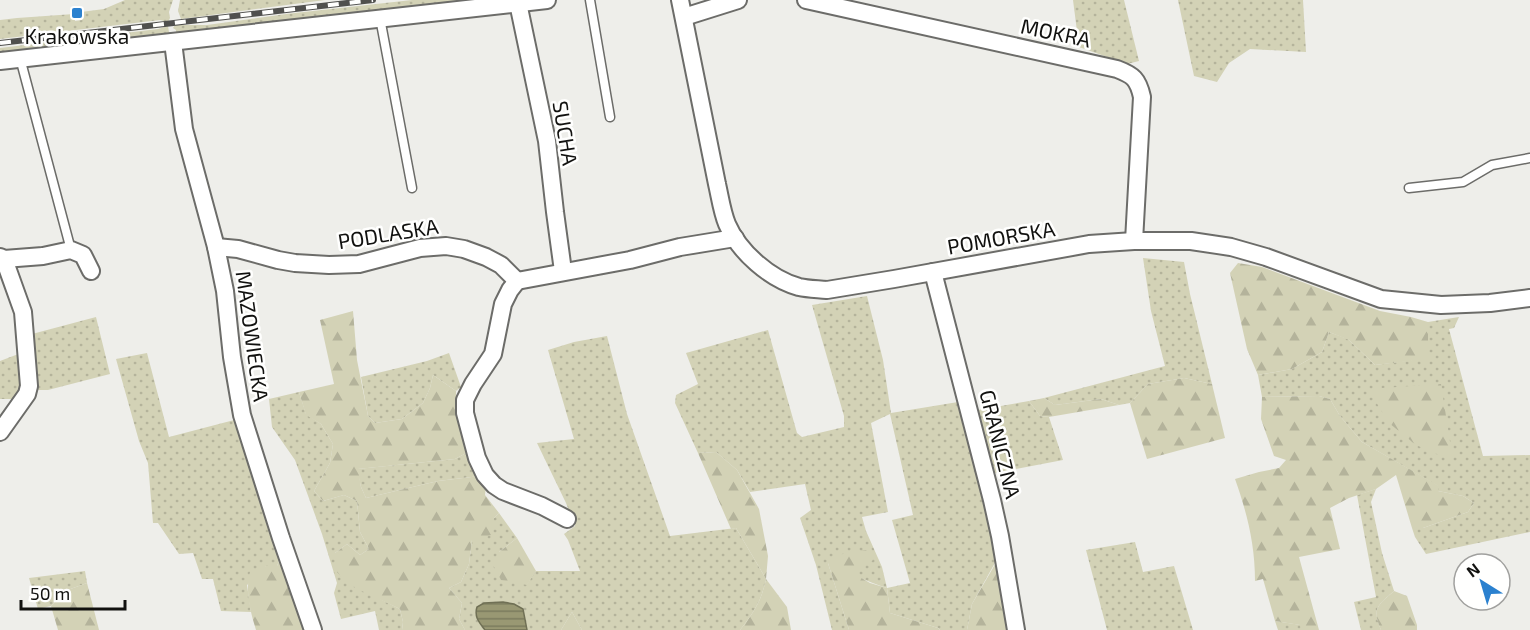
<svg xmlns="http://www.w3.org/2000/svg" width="1530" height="630" font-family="'Exo 2',sans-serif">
  <defs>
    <pattern id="grass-dots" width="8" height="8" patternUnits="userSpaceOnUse" patternTransform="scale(1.5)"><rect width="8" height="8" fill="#d3d2b6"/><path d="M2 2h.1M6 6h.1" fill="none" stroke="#b4b39b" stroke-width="1.8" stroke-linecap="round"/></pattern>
    <pattern id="forest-firs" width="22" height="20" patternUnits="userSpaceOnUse" patternTransform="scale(1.5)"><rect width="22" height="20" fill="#d3d2b6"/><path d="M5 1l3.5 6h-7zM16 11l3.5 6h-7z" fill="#b4b39b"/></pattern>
    <pattern id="water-rules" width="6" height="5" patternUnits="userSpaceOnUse" patternTransform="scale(1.5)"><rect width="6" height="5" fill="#999873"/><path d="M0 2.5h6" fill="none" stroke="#7b7b5d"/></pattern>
  </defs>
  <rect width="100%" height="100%" fill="#eeeeea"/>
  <g fill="url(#grass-dots)" fill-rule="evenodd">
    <path d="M125,0H173L169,12L170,18L168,22L160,20L0,39V20L17,18L74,14L75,21L82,20L81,12L104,9Z"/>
    <path d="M180,0H325L181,19L178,11Z"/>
    <path d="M412,0H483L176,33V30L173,28L175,25H207L286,14Z"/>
    <path d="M1073,0H1124L1139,61L1127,64L1079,47Z"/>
    <path d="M1178,0H1303L1306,52L1250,49L1229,63L1217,82L1194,76Z"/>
    <path d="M168,26L169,32H173L169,34L0,54V48L158,29Z"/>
    <path d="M1143,258L1184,262L1190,294L1212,384L1184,378L1148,384L1130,403L1119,405L1101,399L1055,405L1044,398L1165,366L1151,311Z"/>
    <path d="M867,296L883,360L891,413L958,402L1003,566L996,561L972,604L967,630H940L938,628L890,613L887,588C867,582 848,572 828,563L849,630H832L816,565L800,518L811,510L805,484L750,492L737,470L716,452L698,453L675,403L676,395L698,384L686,353L768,330L797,433L802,437L844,427V416L812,305ZM890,414L913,515L892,520L910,583L887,588L882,567L866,531L862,517L888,512L871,423Z"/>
    <path d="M96,317L110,374L48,390H36L34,344L32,334Z"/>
    <path d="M1459,317L1454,328L1449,329L1483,456L1530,455V532L1426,554L1415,537L1412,528H1423L1468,512L1474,503L1463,496L1438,491V486L1362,442L1340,416L1330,399L1319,396L1262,397L1258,375L1292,369L1322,352L1329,332L1348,339L1375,365L1428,358V322Z"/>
    <path d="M607,336L627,414L670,536L736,528L766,579C761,602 754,612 740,630H582L572,612L561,630H527L523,609L503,602L484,603L478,621L485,630H465L459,619L462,603L449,588L461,582L469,564L472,540L499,513L517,538L499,552L527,584L536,571H580L568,540L564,534L575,526L566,503L537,443L574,439L548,350L574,342Z"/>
    <path d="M21,353L25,386L17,399H0V361Z"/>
    <path d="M147,353L169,437L238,419L282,553L277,566H266L247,585L251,612L221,611L213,579H202L193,553L179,554L158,523H153L148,463L139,441L116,359Z"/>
    <path d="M449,353L461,387L456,391L433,375L430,388L423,403L402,419L375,423L368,416L361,377L427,361Z"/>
    <path d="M299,392L306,414L321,424L333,444L330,463L314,491L323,501L344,495L357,501L360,532L369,549L360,555L347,544L335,553L380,599L400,609L403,622L402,630H379L375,611L341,619L334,593L337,583L322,534L295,460L272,427L269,399Z"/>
    <path d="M1029,401L1040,416L1049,417L1063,460L995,473L978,410Z"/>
    <path d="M472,450L480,476L438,481L366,498L361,487L357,469L455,459Z"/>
    <path d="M1376,489L1371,502L1382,553L1394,591C1377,606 1372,608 1381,630H1361L1354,602L1376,597L1357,495Z"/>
    <path d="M1135,542L1143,572L1174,566L1193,630H1107L1086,550Z"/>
    <path d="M85,571L87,583L65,591L51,606L38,609L29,578Z"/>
    <path d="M1275,621L1301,625V630H1278Z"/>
  </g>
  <g fill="url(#forest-firs)">
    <path d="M1238,263L1262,267L1380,311L1411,317L1428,322V359L1375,365L1349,340L1329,332L1322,352L1292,369L1258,375L1247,349L1230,273Z"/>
    <path d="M353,311L357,360L368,416L375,423L402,419L423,403L430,388L433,375L456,391V405L472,450L455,459L358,469L361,487L366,498L438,481L480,476L486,484L485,495L499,513L494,518L491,535L478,540H472L469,564L461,582L449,588L462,603L459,619L465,630H402L403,622L400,609L349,585L336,571L335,553L347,544L360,555L369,549L360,532L357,501L344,495L323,501L314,491L330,463L333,444L321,424L306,415L299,392L334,384L320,320Z"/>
    <path d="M1184,378L1212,384L1225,438L1147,459L1130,403L1148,384Z"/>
    <path d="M1441,384L1453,461L1416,445L1389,423L1368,389Z"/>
    <path d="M1319,396L1330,399L1340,416L1362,442L1439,486L1438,491L1463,496L1474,503L1468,512L1423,528H1412L1396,475L1376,489L1349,498L1330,508L1340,549L1299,557L1319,630H1301L1300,625L1275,621L1263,579L1255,581C1255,544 1247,513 1235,479L1259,472L1279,468L1286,460L1274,456L1261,419L1262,397Z"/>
    <path d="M1044,398L1055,405L1101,399L1119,405L1049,417L1040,416L1029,401Z"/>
    <path d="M716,452L737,470L759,509L768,556L766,579L787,607L791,630H740C754,612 761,602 766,579L736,528L731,529L698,453Z"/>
    <path d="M517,538L536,571L527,585L501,580L492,563L499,552Z"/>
    <path d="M866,550L873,560L853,573L870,583L887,588L890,613L938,628L940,630H849L828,563L837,555Z"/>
    <path d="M282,553L307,630H256C250,610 245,592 250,572L266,566H277Z"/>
    <path d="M997,561L1016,630H967L972,604Z"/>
    <path d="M87,583L99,630H58L51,606L65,591Z"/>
    <path d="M1394,591L1407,596L1417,625V630H1381C1372,608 1377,606 1394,591Z"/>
    <path d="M572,612L582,630H561Z"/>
  </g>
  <path fill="url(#water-rules)" stroke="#707055" stroke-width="1.5" d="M503,602L514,604L523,609L527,630H485C479,622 474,617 477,607L484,603Z"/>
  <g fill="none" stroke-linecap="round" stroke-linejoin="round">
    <defs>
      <g id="lane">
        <path d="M590,0L610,117"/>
        <path d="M380,18L412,188"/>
        <path d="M20,58L71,250"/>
        <path d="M1409,188L1463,182L1492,165L1530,158"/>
      </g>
      <g id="street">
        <path d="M680,0L717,184C720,197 722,212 727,224C739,252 770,279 799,287C808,289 817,289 827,290L894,279L1089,244L1134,241H1191L1231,247L1266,257L1381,299L1441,305L1490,303L1530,298"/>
        <path d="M806,0L1117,69C1133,75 1138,79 1142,97L1134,241"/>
        <path d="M518,3L547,141L555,212L563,271"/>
        <path d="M684,17L738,0"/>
        <path d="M173,42L184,129L216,247L225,291L232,357L242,415L281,538L313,630"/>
        <path d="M0,61L547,0"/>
        <path d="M216,247L238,249L278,260L295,263L329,265L359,264L420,248L446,246L464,249L486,257L501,265L517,281"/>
        <path d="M0,257L4,259L23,312L29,386L27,394L0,432"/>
        <path d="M4,259L43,256L71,250L83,255L91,271"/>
        <path d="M933,272L992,500L1000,536L1016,630"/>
        <path d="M517,281L510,290L503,304L493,354L473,384L465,400V413L477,458L485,475L494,485L503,491L542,506L567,519"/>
        <path d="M517,281L630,260L680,247L735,238"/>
      </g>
    </defs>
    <use href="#lane" stroke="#6c6c69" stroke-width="11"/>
    <use href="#street" stroke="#6c6c69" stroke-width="20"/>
    <use href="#lane" stroke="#fff" stroke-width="8"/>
    <use href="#street" stroke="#fff" stroke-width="16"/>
    <defs>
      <path id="rail" d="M0,43L373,0"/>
    </defs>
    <use href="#rail" stroke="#50504e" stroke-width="6"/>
    <use href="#rail" stroke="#fffffe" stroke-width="4" stroke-dasharray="11" stroke-linecap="butt"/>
  </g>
  <rect fill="#2b81cf" stroke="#fffffe" stroke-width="2" x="71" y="7" width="12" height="12" rx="3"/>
  <g text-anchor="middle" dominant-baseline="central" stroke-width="5" stroke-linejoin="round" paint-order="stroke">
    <g font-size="21" fill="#11110f" stroke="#fffffe">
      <text transform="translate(1056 32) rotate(12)">MOKRA</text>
      <text transform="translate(566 133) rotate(81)">SUCHA</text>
      <text transform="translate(388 233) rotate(-9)">PODLASKA</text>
      <text transform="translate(1001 237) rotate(-10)">POMORSKA</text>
      <text transform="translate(253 336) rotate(82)">MAZOWIECKA</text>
      <text transform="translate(1001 444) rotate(76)">GRANICZNA</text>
    </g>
    <g font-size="21" fill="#11110f" stroke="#fffffe">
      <text x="77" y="35">Krakowska</text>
    </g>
  </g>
  <g transform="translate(1482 582) rotate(323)"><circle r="28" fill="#fffffe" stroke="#a0a09e" stroke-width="1.5"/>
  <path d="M0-4.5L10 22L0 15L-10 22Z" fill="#2b81cf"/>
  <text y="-9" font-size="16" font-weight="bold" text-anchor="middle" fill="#11110f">N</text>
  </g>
  <path d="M21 600v9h104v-9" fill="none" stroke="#11110f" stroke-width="3"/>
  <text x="30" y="600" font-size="18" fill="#11110f" stroke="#fffffe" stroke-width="4.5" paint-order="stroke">50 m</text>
</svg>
